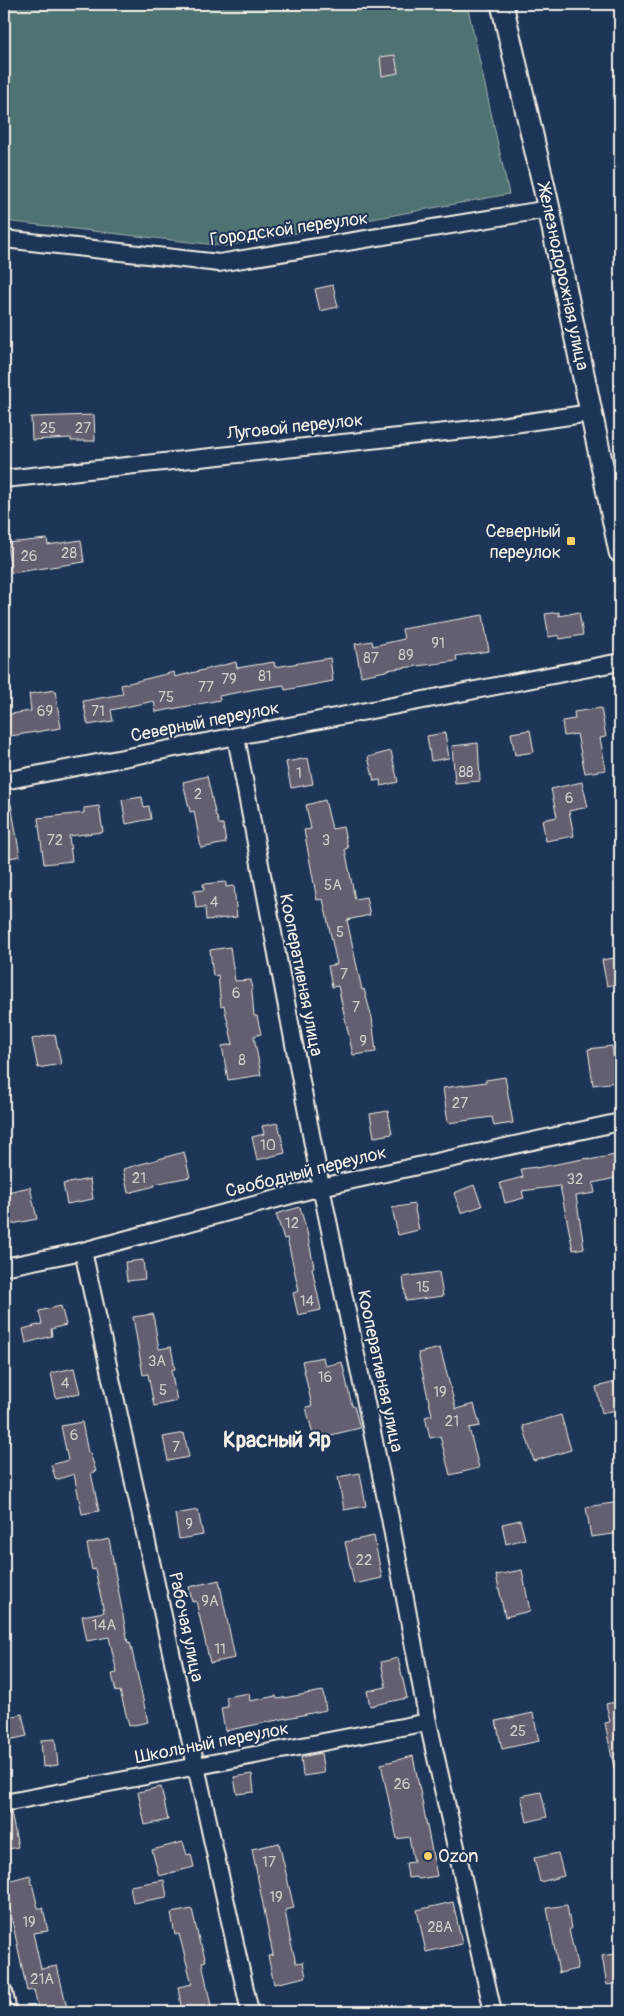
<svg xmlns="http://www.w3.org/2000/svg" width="624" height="2016" font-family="Pangolin,sans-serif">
  <rect width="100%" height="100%" fill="#1d3557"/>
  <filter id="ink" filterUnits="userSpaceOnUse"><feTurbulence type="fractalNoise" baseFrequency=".02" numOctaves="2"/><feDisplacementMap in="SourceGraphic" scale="10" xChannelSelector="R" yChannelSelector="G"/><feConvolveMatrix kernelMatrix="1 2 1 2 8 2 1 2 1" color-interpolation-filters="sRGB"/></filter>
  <g filter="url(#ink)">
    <path fill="#4f7273" stroke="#a2b2ae" d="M4,4H467L509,194L225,246L4,221Z"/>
    <g fill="#635f71" stroke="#f4f1e8">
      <path d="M395,55L398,73L382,76L380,57Z"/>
      <path d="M333,285L338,307L320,311L315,289Z"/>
      <path d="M94,415L95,441H71V438L32,440L31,417Z"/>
      <path d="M47,539L48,545L81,540L84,562L11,573L7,543Z"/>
      <path d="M559,612V616L579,612L583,635L560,639L559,635L549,637L545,614Z"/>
      <path d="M483,615L489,651L456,656L457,661L386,670V671L361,676L355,644L372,641L373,646L404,639L402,629Z"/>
      <path d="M330,658L333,681L285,690L284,685L256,689L219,696L220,700L156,712L154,701L111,710L113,721L88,725L83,701L123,694L121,685L174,672L175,677L236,662L237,668L274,662L275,667Z"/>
      <path d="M55,690L61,728L4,737V715L31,711L29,694Z"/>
      <path d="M601,708L606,737L600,738L606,770L585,773L577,734L564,736L562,721L575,719L574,712Z"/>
      <path d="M530,730L534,752L515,755L511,733Z"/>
      <path d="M445,733L449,758L431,761L427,736Z"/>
      <path d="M478,743L480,781L455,783L452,746Z"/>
      <path d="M391,751L398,782L381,786L380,780L374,781L368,757Z"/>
      <path d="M308,758L313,784L291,788L286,762Z"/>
      <path d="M207,776L216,817H217L219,824H223L226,843L201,848L194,811L190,812L183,782Z"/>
      <path d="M582,782L588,807L569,811L574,836L546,841L542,820L557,817L551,789Z"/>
      <path d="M142,797L144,807L149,806L151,819L126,824L122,800Z"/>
      <path d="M325,800L332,829L343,827L348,848L345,849L355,899L366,897L370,915L347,920L362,990L364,989L372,1018L376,1052L353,1055L338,986L332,987L328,966L337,964L323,899L317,900L304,830L311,829L306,805Z"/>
      <path d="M11,804L20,856L4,859V805Z"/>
      <path d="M99,806L103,832L69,836L72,861L44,864L38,818L84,813V808Z"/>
      <path d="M226,882V887L234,886L237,917L206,920L205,907L196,908L194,891L204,890L203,884Z"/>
      <path d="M230,947L235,981L251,980L254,1016H257L261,1034L254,1036L261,1075L228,1080L222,1046L233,1044L224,1006L221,1007L218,975L213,976L210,950Z"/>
      <path d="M620,957V983L607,986L602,960Z"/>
      <path d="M55,1034L61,1064L38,1068L32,1039Z"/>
      <path d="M612,1046L617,1082L593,1085L588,1049Z"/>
      <path d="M505,1077L513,1123L494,1126L492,1117L448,1123L443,1088L486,1082V1080Z"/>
      <path d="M388,1111L392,1134L374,1137L370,1114Z"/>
      <path d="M278,1123L285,1153L257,1160L252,1137L264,1134L262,1126Z"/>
      <path d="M184,1152L190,1177L154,1184L155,1186L128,1193L123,1169Z"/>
      <path d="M620,1154V1177L593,1183L595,1193L576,1196L584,1248L573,1250L560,1186L522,1191L524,1198L505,1203L500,1183L523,1177L521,1169L536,1167V1168L588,1158L589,1160Z"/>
      <path d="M90,1179L93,1199L67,1204L63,1184Z"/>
      <path d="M474,1185L482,1206L461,1213L454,1193Z"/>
      <path d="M30,1187L37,1219L7,1225L4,1207L10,1206L7,1192Z"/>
      <path d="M414,1204L419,1230L398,1235L392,1208Z"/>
      <path d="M300,1207L307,1232L314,1267L312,1268L321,1310L298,1315L293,1293L299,1291L287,1238L284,1239L276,1214Z"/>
      <path d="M143,1260L145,1279L127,1281L125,1262Z"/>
      <path d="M439,1272L443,1296L406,1301L403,1277Z"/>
      <path d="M61,1306L66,1325L51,1329L52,1336L26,1343L23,1329L42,1324L39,1311Z"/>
      <path d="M153,1314L159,1349L171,1347L175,1369L171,1370L177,1401L154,1406L148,1374L143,1375L133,1317Z"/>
      <path d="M440,1348L456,1409L474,1404L480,1426L469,1428L479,1468L450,1475L440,1436L430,1438L425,1417L432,1415L418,1353Z"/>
      <path d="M323,1357L325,1366L342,1362L352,1406H354L360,1428L314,1439L306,1407L312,1406L302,1361Z"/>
      <path d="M74,1368L80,1393L56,1398L51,1373Z"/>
      <path d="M620,1381V1409L602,1413L596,1387Z"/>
      <path d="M561,1415L571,1450L534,1461L523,1426Z"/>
      <path d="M82,1422L88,1453H90L96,1471L91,1473L99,1511L82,1514L74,1474L56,1480L51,1465L68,1460L61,1426Z"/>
      <path d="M184,1433L189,1457L168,1461L163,1437Z"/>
      <path d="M360,1473L366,1506L344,1510L338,1477Z"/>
      <path d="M620,1502V1533L591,1537L586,1507Z"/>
      <path d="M198,1510L203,1535L179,1539L175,1514Z"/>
      <path d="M520,1520L525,1539L506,1544L502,1524Z"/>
      <path d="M374,1536L382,1578L354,1584L345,1542Z"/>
      <path d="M109,1539L128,1643L130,1642L148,1722L129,1726L120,1691L116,1692L112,1674L117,1673L109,1637L87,1641L82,1616L104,1612L95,1569L92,1570L87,1544Z"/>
      <path d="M522,1570L530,1611L505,1617L496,1575Z"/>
      <path d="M219,1580L235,1658L210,1663L196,1601L192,1602L189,1587Z"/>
      <path d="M398,1658L407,1698L370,1706L367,1691L386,1687L381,1662Z"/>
      <path d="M323,1691L326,1710L225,1731L221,1708L228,1707L226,1697L249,1693L250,1701L276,1696L277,1699Z"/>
      <path d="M620,1701V1767L614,1768L605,1723L610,1722L606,1704Z"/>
      <path d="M533,1713L539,1741L502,1749L496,1721Z"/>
      <path d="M22,1714L27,1736L4,1741V1718Z"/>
      <path d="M55,1739L58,1765L43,1767L41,1740Z"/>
      <path d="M321,1753L324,1773L303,1776L301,1757Z"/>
      <path d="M413,1756L437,1876L419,1879L416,1877L408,1878L406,1863L414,1862L409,1837L397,1839L381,1764Z"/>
      <path d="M252,1774L254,1792L237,1794L234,1777Z"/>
      <path d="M161,1787L168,1820L145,1825L138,1792Z"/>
      <path d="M541,1792L547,1817L527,1822L521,1796Z"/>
      <path d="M11,1812L18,1847L4,1850V1813Z"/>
      <path d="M183,1842L187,1855L191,1854L194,1867L159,1876L152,1850Z"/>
      <path d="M279,1843L294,1908L285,1910L290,1939L296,1963L303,1962L306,1977L274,1984L268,1956L273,1955L252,1849Z"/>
      <path d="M558,1853L564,1876L540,1882L534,1858Z"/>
      <path d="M30,1875L38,1908H43L48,1931L33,1933L41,1969L57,1966L68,2012H39L34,1990L27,1991L4,1882Z"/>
      <path d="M164,1880L167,1897L133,1903L130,1886Z"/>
      <path d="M453,1902L462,1944L426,1952L417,1910Z"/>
      <path d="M567,1905L571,1929L569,1930L578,1969L559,1973L547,1908Z"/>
      <path d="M192,1909L200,1945H201L206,1961L202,1962L212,2011L204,2012H182L178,1987L192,1984L179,1934L175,1935L171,1913Z"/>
      <path d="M620,1953V1983L607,1985L602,1956Z"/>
    </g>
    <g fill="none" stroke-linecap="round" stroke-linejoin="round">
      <defs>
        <g id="minor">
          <path d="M4,239L219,263L549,209"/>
          <path d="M4,479L493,427L591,413"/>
          <path d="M236,737L321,1187L390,1518L428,1722L493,2012"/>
          <path d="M4,781L620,662"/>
          <path d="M83,1251L250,2012"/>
          <path d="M4,1267L83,1251L321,1187L620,1122"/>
          <path d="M4,1803L428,1722"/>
          <path d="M4,1992L8,2012"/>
        </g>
        <path id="major" d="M502,4L549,209L620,552"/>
      </defs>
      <use href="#minor" stroke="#f4f1e8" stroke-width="20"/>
      <use href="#major" stroke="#f4f1e8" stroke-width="25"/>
      <use href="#minor" stroke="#1d3557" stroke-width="16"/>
      <use href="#major" stroke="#1d3557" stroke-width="21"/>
    </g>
  </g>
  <g fill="#ffd166" stroke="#1d3557" stroke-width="2">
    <rect x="566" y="536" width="10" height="10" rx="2.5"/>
    <circle cx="428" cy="1856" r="5"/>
  </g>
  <g text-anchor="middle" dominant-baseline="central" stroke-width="4" stroke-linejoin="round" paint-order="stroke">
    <g font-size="15" fill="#d0ccca">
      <text x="48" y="428">25</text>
      <text x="83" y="428">27</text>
      <text x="69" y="553">28</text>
      <text x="29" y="556">26</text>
      <text x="438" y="643">91</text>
      <text x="406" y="655">89</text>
      <text x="371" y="658">87</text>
      <text x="265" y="676">81</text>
      <text x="229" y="679">79</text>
      <text x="206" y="687">77</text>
      <text x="166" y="697">75</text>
      <text x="45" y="711">69</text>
      <text x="98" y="711">71</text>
      <text x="466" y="772">88</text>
      <text x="299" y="773">1</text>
      <text x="198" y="794">2</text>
      <text x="569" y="798">6</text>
      <text x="55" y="840">72</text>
      <text x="326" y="840">3</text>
      <text x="333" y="885">5А</text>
      <text x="214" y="902">4</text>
      <text x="340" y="932">5</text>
      <text x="344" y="974">7</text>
      <text x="236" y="993">6</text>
      <text x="356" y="1007">7</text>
      <text x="363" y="1041">9</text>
      <text x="242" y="1060">8</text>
      <text x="460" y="1103">27</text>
      <text x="268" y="1145">10</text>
      <text x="139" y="1178">21</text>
      <text x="575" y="1179">32</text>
      <text x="292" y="1223">12</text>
      <text x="423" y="1287">15</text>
      <text x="307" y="1301">14</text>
      <text x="157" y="1361">3А</text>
      <text x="325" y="1377">16</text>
      <text x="65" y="1383">4</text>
      <text x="163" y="1390">5</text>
      <text x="440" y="1392">19</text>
      <text x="452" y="1421">21</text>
      <text x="74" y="1435">6</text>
      <text x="176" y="1447">7</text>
      <text x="189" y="1524">9</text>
      <text x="364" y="1560">22</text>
      <text x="210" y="1601">9А</text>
      <text x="104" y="1625">14А</text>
      <text x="220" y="1649">11</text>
      <text x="518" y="1731">25</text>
      <text x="402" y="1784">26</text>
      <text x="269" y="1862">17</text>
      <text x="276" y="1897">19</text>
      <text x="29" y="1922">19</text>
      <text x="440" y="1927">28А</text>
      <text x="42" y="1979">21А</text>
    </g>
    <g font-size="18" fill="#f4f1e8" stroke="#1d3557">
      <text transform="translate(289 229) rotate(-8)">Городской переулок</text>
      <text transform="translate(563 277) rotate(78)">Железнодорожная улица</text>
      <text transform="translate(295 427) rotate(-6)">Луговой переулок</text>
      <text transform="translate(205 722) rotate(-11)">Северный переулок</text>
      <text transform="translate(301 975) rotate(79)">Кооперативная улица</text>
      <text transform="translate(306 1172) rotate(-14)">Свободный переулок</text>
      <text transform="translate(380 1371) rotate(78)">Кооперативная улица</text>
      <text transform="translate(186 1627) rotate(78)">Рабочая улица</text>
      <text transform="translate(212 1743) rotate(-11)">Школьный переулок</text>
    </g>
    <g font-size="18" fill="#f4f1e8" stroke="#1d3557" text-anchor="end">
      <text x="561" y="531">Северный<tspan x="561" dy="21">переулок</tspan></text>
      <text x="438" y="1856" text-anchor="start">Ozon</text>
    </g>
    <g font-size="22" font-weight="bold" fill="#f4f1e8" stroke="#1d3557">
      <text x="277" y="1440">Красный Яр</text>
    </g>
  </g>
  <rect width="624" height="2016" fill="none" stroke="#1d3557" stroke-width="20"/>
  <rect x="10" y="10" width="604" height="1996" fill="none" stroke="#f4f1e8" stroke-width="2" filter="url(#ink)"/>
</svg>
